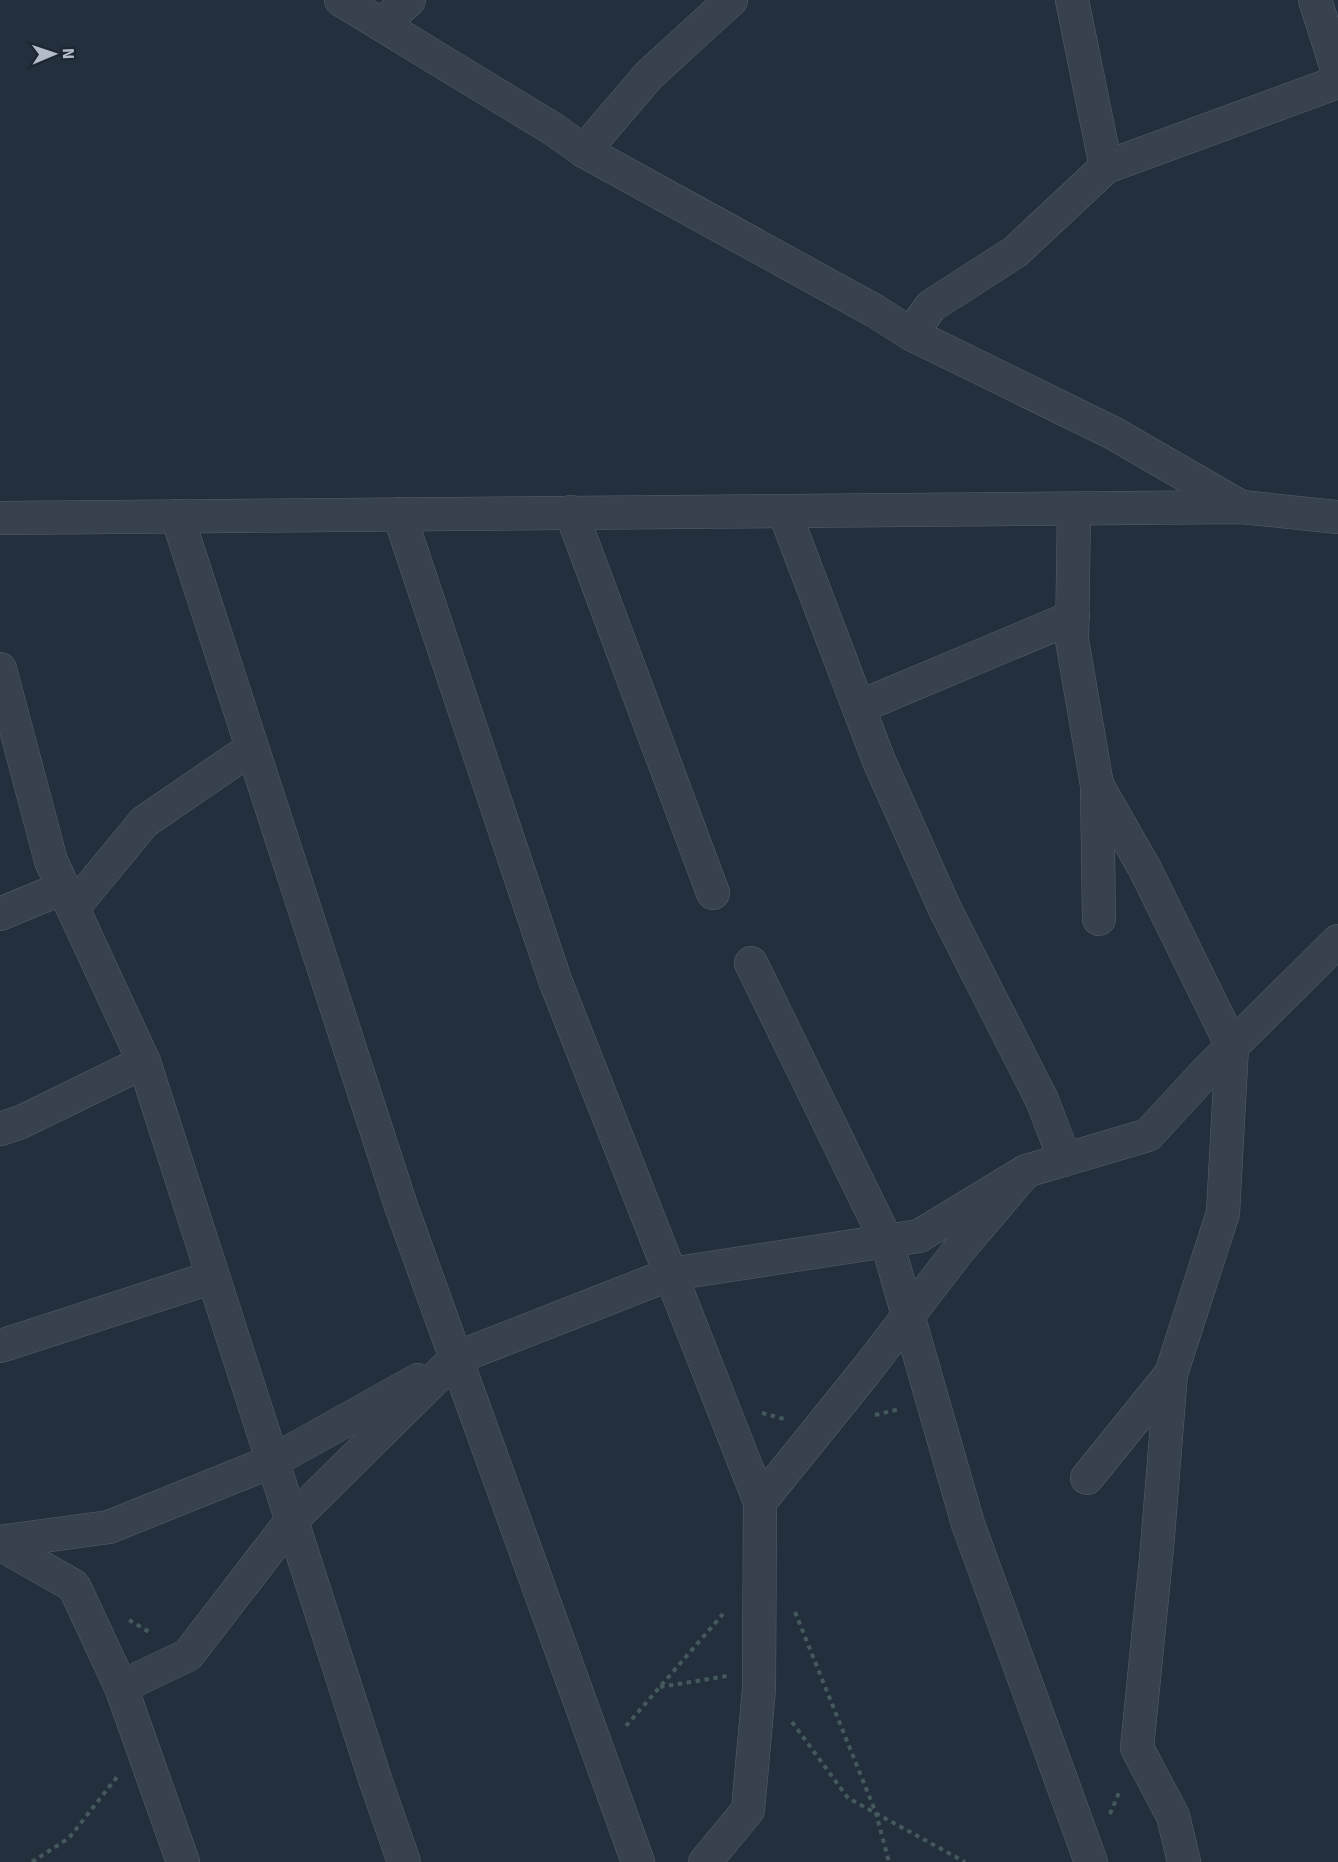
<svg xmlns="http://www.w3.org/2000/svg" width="1338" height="1862" font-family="Signika,sans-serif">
  <rect width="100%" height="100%" fill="#242f3e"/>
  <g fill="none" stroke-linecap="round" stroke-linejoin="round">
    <defs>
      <g id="street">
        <path d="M341,0L553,129L584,151L875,311L911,334L1113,433L1241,507"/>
        <path d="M1072,0L1106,167"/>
        <path d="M1315,0L1338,72"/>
        <path d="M382,24L409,0"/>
        <path d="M584,151L649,75L731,0"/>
        <path d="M911,334L931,306L1015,252L1106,167L1338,82"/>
        <path d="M1074,509L1072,640L1097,785L1099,919"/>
        <path d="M784,511L879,761L945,909L1042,1100L1065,1160"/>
        <path d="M571,512L713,893"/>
        <path d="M399,514L555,980L760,1502L759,1689L748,1810L705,1862"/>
        <path d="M177,516L401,1206L638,1862"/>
        <path d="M0,518L1241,507L1338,517"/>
        <path d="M0,669L51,861L144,1062L376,1782L404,1862"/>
        <path d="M859,707L1073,617"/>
        <path d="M1097,785L1145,869L1232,1046L1223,1213L1171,1374L1157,1548L1137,1748L1173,1816L1184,1862"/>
        <path d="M73,908L144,822L252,748"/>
        <path d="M0,914L63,888"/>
        <path d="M751,963L887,1242L968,1524L1091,1862"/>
        <path d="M0,1129L21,1122L144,1062"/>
        <path d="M0,1346L213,1277"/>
        <path d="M1087,1478L1171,1374"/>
        <path d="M760,1502L865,1372L958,1251L1026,1171L1148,1135L1207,1071L1338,941"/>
        <path d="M0,1542L109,1527L273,1461L418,1380"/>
        <path d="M0,1544L74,1586L121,1687L183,1862"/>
        <path d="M121,1687L188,1655L292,1520L456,1358L671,1274L919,1236L1026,1171"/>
      </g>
    </defs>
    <use href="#street" stroke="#565f6c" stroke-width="34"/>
    <g stroke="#44595c" stroke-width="4" stroke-dasharray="4.5 4.5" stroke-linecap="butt">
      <path d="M762,1413L784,1419"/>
      <path d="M875,1415L900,1409"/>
      <path d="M795,1612L876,1813L889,1862"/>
      <path d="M129,1620L151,1633"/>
      <path d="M660,1687L727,1676"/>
      <path d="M792,1722L848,1798L965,1862"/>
      <path d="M626,1726L723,1614"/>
      <path d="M1110,1814L1120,1790"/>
      <path d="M32,1862L69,1838L117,1777"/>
    </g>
    <use href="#street" stroke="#38414e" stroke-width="33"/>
  </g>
  <g transform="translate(54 54) rotate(88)" stroke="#1d2633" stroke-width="4.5" paint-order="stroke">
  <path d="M0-4.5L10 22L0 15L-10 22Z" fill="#b4bcc9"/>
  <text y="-9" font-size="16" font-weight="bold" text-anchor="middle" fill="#b4bcc9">N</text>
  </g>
</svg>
